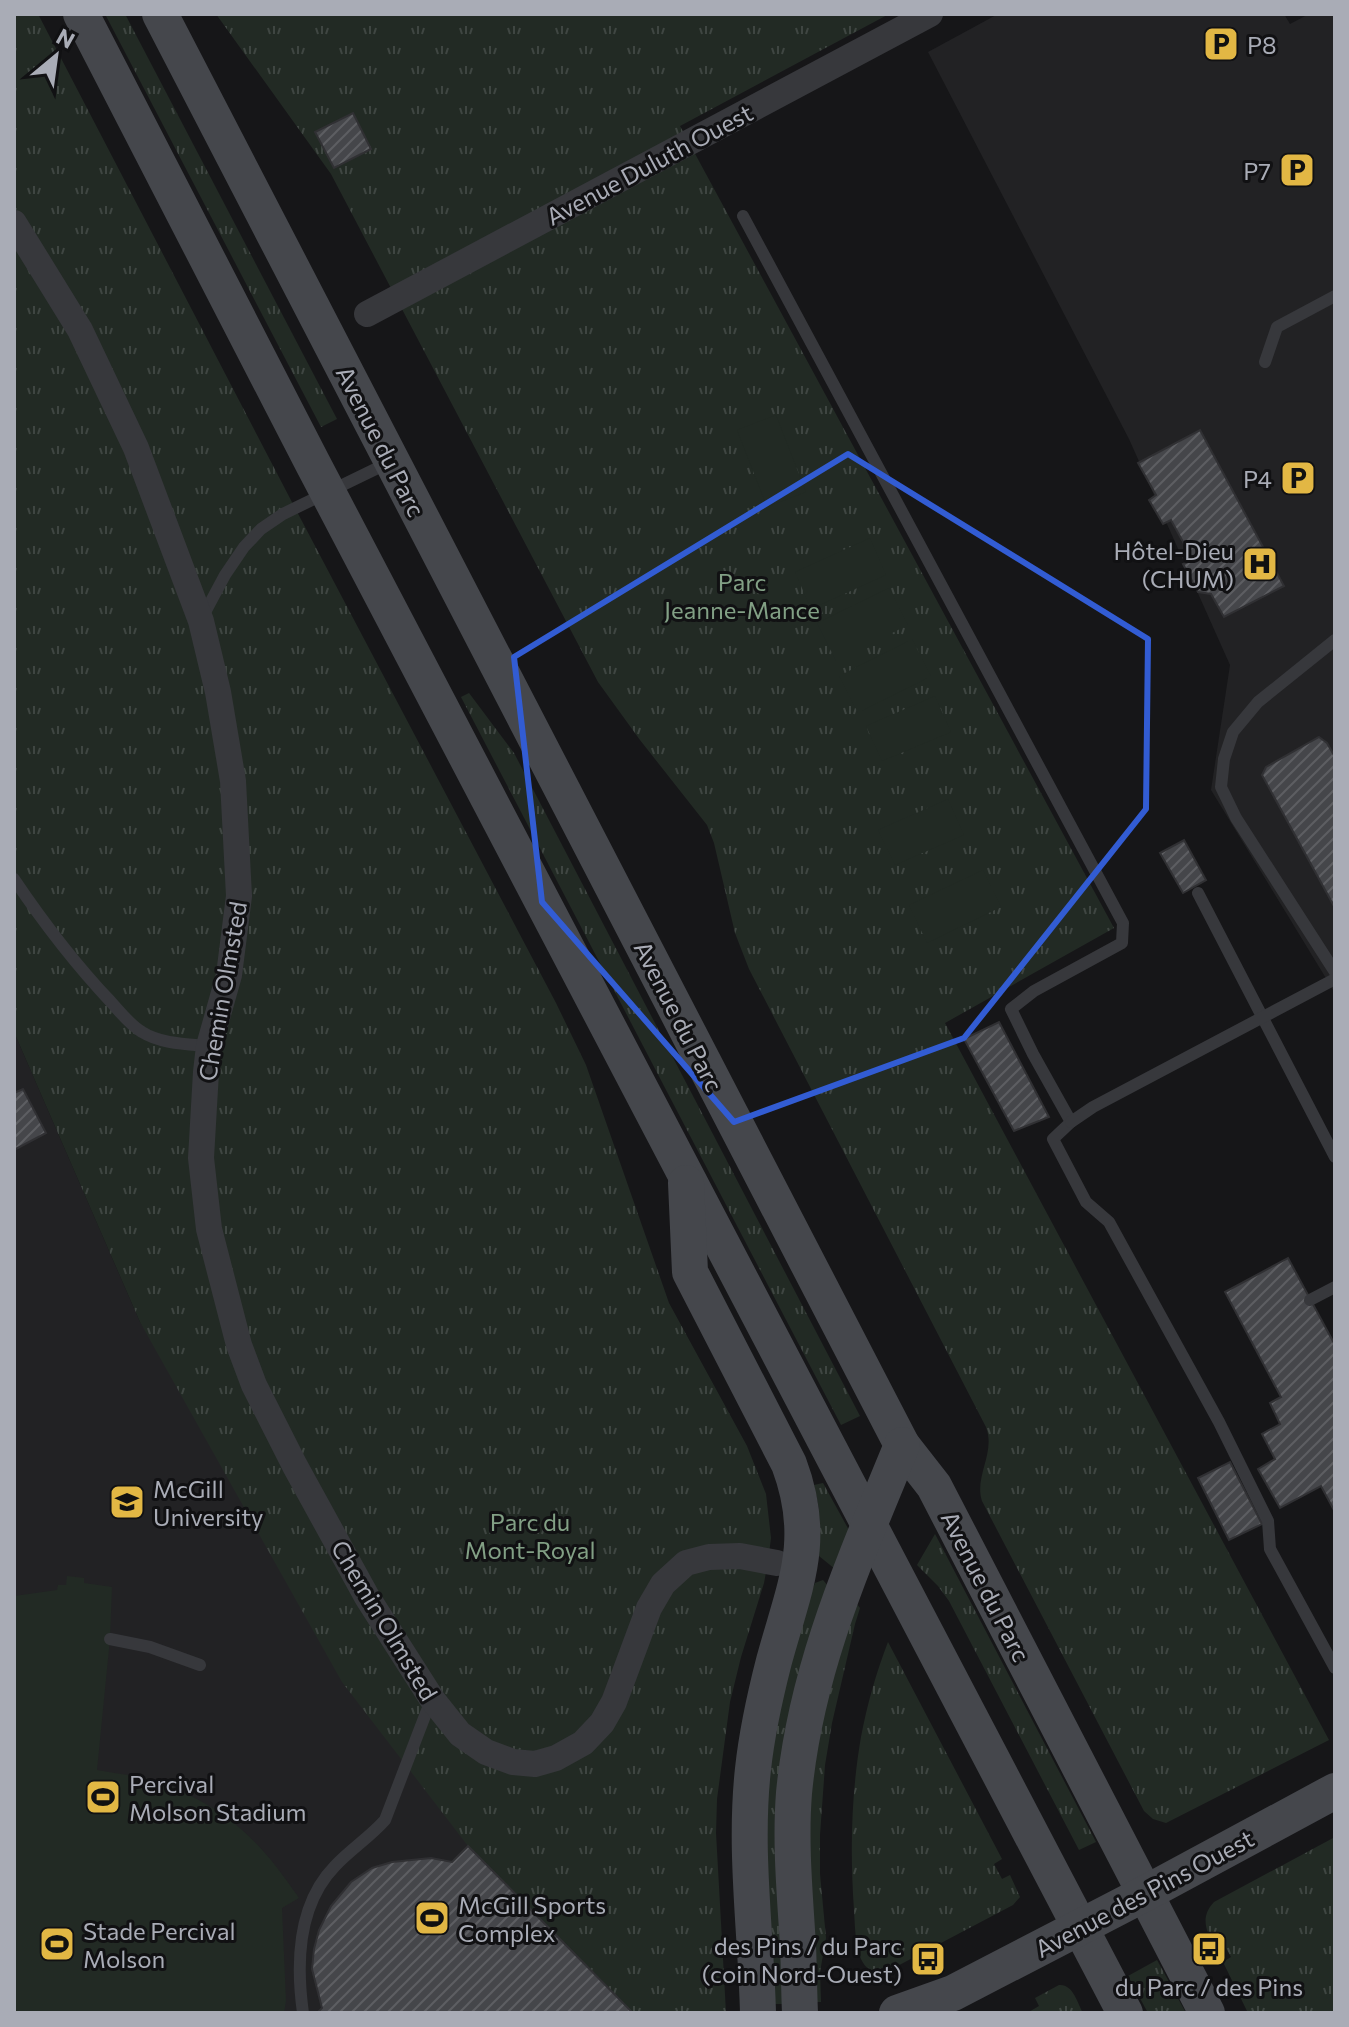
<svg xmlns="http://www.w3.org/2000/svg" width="1349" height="2027" font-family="Commissioner,sans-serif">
  <defs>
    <pattern id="grass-tufts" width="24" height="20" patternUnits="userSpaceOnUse" patternTransform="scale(2)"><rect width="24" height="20" fill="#222a24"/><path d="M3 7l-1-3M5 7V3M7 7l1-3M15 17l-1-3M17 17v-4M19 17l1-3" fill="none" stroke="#3f4642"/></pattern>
    <pattern id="building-hatch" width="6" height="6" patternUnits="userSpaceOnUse" patternTransform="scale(2)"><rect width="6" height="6" fill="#45464a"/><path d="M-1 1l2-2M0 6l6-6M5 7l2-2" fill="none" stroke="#5d5e62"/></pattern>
  </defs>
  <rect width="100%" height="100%" fill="#161618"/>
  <g fill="#222224">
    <path d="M998,14H1284L1290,24L1309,14H1335V993L1211,790L1230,665L1129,439L928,52Z"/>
    <path d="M14,1032L140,1322L633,2013H14Z"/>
  </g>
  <g fill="url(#grass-tufts)">
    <path d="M14,14H38L295,508L556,1003L586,1065L669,1303L747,1446L766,1494L771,1538L768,1561L764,1583L741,1657L730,1702L717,1799L716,1833L726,2013H633L468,1846L342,1682L140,1322L14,1032Z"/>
    <path d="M105,14H125L337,419L321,427Z"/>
    <path d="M216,14H889L680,126L1114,928L945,1023L1329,1740L1166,1823L1153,1819L1144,1811L982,1501C974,1476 996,1453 986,1427L749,969L735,933L714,843L707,825L640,740L598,682L331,174Z"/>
    <path d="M469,693L514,753L860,1416L841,1425L461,697Z"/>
    <path d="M823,1483L850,1532L835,1569L819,1556V1509L814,1485Z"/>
    <path d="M935,1534L1096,1842L1079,1850L949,1601L938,1586L917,1565Z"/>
    <path d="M823,1580L828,1586L785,2004H772L766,1802L779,1705L811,1593L815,1583Z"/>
    <path d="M855,1602L860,1608L855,1624L832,1723L825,1765L820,1835V1874L826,1938L820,1972L821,2002H815L809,1870L811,1788L819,1729Z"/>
    <path d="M888,1642L1002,1859L994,1864L1002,1879L1010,1875L1020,1897L1013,1905L886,1972C874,1973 866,1970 861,1959C855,1945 855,1925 854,1910C850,1852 851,1795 861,1737C867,1705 876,1673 888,1642Z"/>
    <path d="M1335,1837V2013H1248L1223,1962L1231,1957L1223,1943L1214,1947C1206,1930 1200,1917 1214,1902Z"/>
    <path d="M1157,1960L1186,2013H1148L1128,1976Z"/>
    <path d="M1059,1985C1073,1984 1077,2002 1083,2013H1027L1039,2006L1035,1998Z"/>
  </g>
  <g fill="#222a24">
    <path d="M776,415L806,492L767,507L737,430Z"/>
    <path d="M870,538L886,575L811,609L795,572Z"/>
    <path d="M889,588L908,625L836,661L817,623Z"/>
    <path d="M912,639L931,676L858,713L839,676Z"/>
    <path d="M935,696L951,732L882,761L866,726Z"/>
    <path d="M948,799L964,835L895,865L878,830Z"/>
    <path d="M983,870L1001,907L927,943L909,905Z"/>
    <path d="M67,1576L84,1578V1583L112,1587L110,1639L97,1770C118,1774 138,1776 158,1781C168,1784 177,1790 187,1794C240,1820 266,1850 299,1898L282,1908L286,2001L284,2013H14V1596L57,1590L58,1585H66Z"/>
  </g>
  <g fill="url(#building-hatch)" stroke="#303033" stroke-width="2">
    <path d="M353,113L371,149L334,168L315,132Z"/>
    <path d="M1200,430L1284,586L1224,617L1211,594L1198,592L1183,564L1193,560L1171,520L1163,524L1149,500L1156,495L1138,463Z"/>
    <path d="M1319,737L1327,743L1335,757V908L1262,775L1266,767Z"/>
    <path d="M1184,840L1206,880L1183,893L1160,853Z"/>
    <path d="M999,1022L1049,1117L1014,1131L964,1039Z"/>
    <path d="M23,1089L46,1133L14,1150V1093Z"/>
    <path d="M1288,1258L1335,1345V1512L1321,1486L1280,1508L1258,1469L1275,1459L1262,1434L1280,1424L1270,1403L1281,1397L1225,1292Z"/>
    <path d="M1230,1462L1262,1524L1229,1540L1198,1478Z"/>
    <path d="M468,1846L633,2013H317L322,2008L312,1969L314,1949L319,1930L331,1906L351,1882L372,1868L392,1862L431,1858L452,1862Z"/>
  </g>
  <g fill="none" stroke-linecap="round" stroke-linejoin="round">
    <g stroke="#37383c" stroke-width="12">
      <path d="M743,216L1123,923L1122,943L1034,991L1011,1009L1033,1054L1071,1122L1053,1139L1086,1202L1109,1222L1219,1422L1268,1521L1270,1549L1335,1668"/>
      <path d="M1265,362L1277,327L1335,296"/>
      <path d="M202,618L225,575L244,547L261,529L283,514L390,462"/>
      <path d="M1335,640L1258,702L1233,732L1224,759L1221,787L1236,818L1335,972"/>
      <path d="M14,879C43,922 75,964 111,1002C120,1012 130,1025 142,1032C161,1044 187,1044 209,1046"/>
      <path d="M1198,893L1335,1157"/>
      <path d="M1071,1122L1093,1107L1335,979"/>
      <path d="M1310,1300L1335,1287"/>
      <path d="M110,1639L150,1647L200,1665"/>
      <path d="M303,2013C296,1963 297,1905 335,1866C351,1849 370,1837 385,1820L431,1700"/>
    </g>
    <g stroke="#37383c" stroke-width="26">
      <path d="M14,223L80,330L136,448L201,621L218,692L233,781L239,896L229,975L209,1046L206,1072L201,1158L209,1229L239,1345L254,1385L295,1466L367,1597L432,1699L460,1734L486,1752L513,1762L535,1764L556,1758L583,1743L602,1723L614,1702L649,1608L663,1584L686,1563L709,1557L740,1556L777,1563"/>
      <path d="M367,314L930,14"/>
    </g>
    <g stroke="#45474c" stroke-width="36">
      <path d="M81,14L312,462L1125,2013"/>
      <path d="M160,14L902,1445L934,1486L1207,2013"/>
      <path d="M686,1183L690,1272L789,1464C818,1541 794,1587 774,1661C765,1696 757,1732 753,1769C744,1850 756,1932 758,2013"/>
      <path d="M800,2013C799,1991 799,1968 798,1946C795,1895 790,1844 794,1793C806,1667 855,1560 902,1445"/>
      <path d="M897,2013L953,1993L1146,1893L1335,1791"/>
    </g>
  </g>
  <path fill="none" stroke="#325cd3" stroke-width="6" stroke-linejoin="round" d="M848,454L1148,639L1146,809L964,1038L734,1122L542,902L514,657Z"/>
  <defs>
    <symbol id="parking-square" viewBox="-11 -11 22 22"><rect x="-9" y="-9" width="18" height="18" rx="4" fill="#e2b744" stroke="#111113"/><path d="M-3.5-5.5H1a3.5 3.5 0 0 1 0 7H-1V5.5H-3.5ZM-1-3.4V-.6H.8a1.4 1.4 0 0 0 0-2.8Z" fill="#111"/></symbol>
    <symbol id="hospital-square" viewBox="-11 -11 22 22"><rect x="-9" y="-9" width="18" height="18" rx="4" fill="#e2b744" stroke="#111113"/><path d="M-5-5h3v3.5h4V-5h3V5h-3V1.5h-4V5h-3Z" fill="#111"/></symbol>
    <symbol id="university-square" viewBox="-11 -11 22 22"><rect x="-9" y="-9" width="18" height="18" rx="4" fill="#e2b744" stroke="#111113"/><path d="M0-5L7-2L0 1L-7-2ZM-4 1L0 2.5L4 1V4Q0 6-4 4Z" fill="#111"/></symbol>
    <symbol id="stadium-square" viewBox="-11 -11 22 22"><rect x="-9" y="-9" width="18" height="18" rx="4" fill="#e2b744" stroke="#111113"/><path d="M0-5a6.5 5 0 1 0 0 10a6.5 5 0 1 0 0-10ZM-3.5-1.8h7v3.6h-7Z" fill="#111"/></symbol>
    <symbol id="bus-square" viewBox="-11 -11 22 22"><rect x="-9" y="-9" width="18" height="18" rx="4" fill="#e2b744" stroke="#111113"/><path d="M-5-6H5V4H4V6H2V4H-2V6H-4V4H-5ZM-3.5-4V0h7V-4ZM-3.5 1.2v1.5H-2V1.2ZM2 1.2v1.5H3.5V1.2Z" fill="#111"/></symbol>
  </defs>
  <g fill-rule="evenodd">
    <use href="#parking-square" x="1201" y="24" width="40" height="40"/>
    <use href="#parking-square" x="1277" y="150" width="40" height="40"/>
    <use href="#parking-square" x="1278" y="458" width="40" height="40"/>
    <use href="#hospital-square" x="1240" y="544" width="40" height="40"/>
    <use href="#university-square" x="107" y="1482" width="40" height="40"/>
    <use href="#stadium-square" x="83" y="1777" width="40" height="40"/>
    <use href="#stadium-square" x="412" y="1898" width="40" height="40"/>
    <use href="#stadium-square" x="37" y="1924" width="40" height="40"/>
    <use href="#bus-square" x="1189" y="1929" width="40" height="40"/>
    <use href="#bus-square" x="908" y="1939" width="40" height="40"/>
  </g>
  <g text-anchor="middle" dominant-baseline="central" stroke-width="6" stroke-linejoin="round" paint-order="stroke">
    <g font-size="24" fill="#a9acb6" stroke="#111113" text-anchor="start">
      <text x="1247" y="44">P8</text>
      <text x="1271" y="170" text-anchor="end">P7</text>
      <text x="1272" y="478" text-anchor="end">P4</text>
      <text x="1234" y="550" text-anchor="end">Hôtel-Dieu<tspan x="1234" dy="28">(CHUM)</tspan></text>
      <text x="153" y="1488">McGill<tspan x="153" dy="28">University</tspan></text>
      <text x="129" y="1783">Percival<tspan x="129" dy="28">Molson Stadium</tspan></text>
      <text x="458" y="1904">McGill Sports<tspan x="458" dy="28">Complex</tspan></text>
      <text x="83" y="1930">Stade Percival<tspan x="83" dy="28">Molson</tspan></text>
      <text x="902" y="1945" text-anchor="end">des Pins / du Parc<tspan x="902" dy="28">(coin Nord-Ouest)</tspan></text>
      <text x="1209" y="1986" text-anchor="middle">du Parc / des Pins</text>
    </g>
    <g font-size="24" fill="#a9acb6" stroke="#111113">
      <text transform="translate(649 164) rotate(-28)">Avenue Duluth Ouest</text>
      <text transform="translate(381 441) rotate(63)">Avenue du Parc</text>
      <text transform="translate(222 991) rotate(-80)">Chemin Olmsted</text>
      <text transform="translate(679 1016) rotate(63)">Avenue du Parc</text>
      <text transform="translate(986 1586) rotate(63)">Avenue du Parc</text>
      <text transform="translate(385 1620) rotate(59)">Chemin Olmsted</text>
      <text transform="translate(1144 1893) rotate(-28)">Avenue des Pins Ouest</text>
    </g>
    <g font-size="24" fill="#82a085" stroke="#111113">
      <text x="742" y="581">Parc<tspan x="742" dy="28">Jeanne-Mance</tspan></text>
      <text x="530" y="1521">Parc du<tspan x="530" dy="28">Mont-Royal</tspan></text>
    </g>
  </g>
  <rect width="1349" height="2027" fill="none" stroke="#a9acb6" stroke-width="32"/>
  <g transform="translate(56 56) rotate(29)" stroke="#111113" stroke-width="6" paint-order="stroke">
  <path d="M0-6L14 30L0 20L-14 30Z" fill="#a9acb6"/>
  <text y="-12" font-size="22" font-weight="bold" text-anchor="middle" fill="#a9acb6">N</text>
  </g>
</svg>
